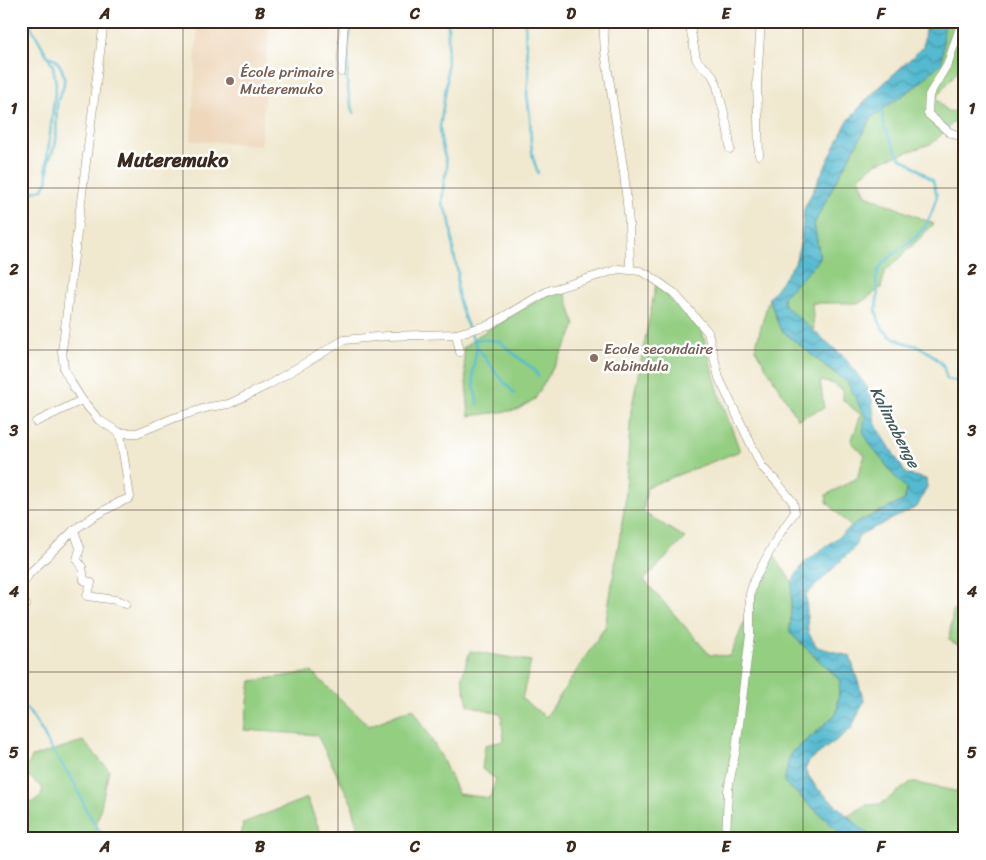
<svg xmlns="http://www.w3.org/2000/svg" width="986" height="860" font-family="Sriracha,sans-serif">
  <defs>
    <pattern id="water-waves" width="16" height="10" patternUnits="userSpaceOnUse" patternTransform="scale(1.25)"><rect width="16" height="10" fill="#53bad0"/><path d="M0 5q4-4 8 0t8 0" fill="none" stroke="#4697a8"/></pattern>
  </defs>
  <rect width="100%" height="100%" fill="#fff"/>
  <filter id="ink" filterUnits="userSpaceOnUse"><feTurbulence type="fractalNoise" baseFrequency=".02" numOctaves="2"/><feDisplacementMap in="SourceGraphic" scale="10" xChannelSelector="R" yChannelSelector="G"/><feConvolveMatrix kernelMatrix="1 2 1 2 8 2 1 2 1" color-interpolation-filters="sRGB"/></filter>
  <filter id="wash" filterUnits="userSpaceOnUse"><feTurbulence type="fractalNoise" baseFrequency=".0096" numOctaves="4" result="noise"/><feDisplacementMap in="SourceGraphic" scale="20" xChannelSelector="R" yChannelSelector="G"/><feGaussianBlur stdDeviation="1.12" result="paint"/><feColorMatrix in="noise" values="0 0 0 0 0 0 0 0 0 0 0 0 0 0 0 0 0 1.4 0 .05"/><feComposite in="paint" operator="in"/></filter>
  <g filter="url(#wash)">
    <rect width="100%" height="100%" fill="#f0e8cf"/>
    <path fill="#eed7bb" d="M198,21H269L261,145L191,141Z"/>
    <g fill="#93ce81" stroke="#677c50">
      <path d="M945,21H965V61L936,98L947,111L964,112L933,143L876,163L859,177L866,195L934,224L885,272L881,288L860,303H812L814,332L784,305L782,297L814,266L820,258L814,224L835,183L872,117L920,83L944,28Z"/>
      <path d="M656,284L702,331L720,397L740,451L647,487L643,512L685,538L644,580L710,655L730,656L773,554L792,582L790,633L840,680L837,713L813,735L790,754L847,839H361L352,804L317,735L244,730L251,681L312,672L369,726L413,708L441,756L458,794L490,798L496,779L482,769L485,745L504,741L501,714L468,705L462,677L470,651L531,661L522,699L546,717L605,627L625,504L631,411Z"/>
      <path d="M563,285L575,325L568,342L535,399L517,410L469,416L463,348L476,337Z"/>
      <path d="M769,298L780,329L828,368L848,383L895,477L906,488L905,500L858,522L851,527L827,502L826,495L857,478L865,455L851,442L861,415L843,400V390L831,383L820,381L824,408L798,419L755,349Z"/>
      <path d="M953,610L965,615V649L949,640Z"/>
      <path d="M83,741L109,770L95,833L157,839H21V808L40,798L43,788L24,773L32,757Z"/>
      <path d="M911,782L965,793V808L955,820L965,830V839H873L848,816L866,805L881,804Z"/>
      <path d="M307,798L323,839H241L243,823Z"/>
    </g>
    <path fill="url(#water-waves)" stroke="#477277" d="M926,21H945L944,28L942,62L920,83L872,117L835,183L814,224L820,258L814,266L783,297L784,305L844,357L871,392L875,423L906,474L926,479L927,487L917,507L859,535L855,547L806,595L808,632L817,647L850,656L864,701L851,729L809,761L805,770L816,787L873,839H847L784,782L790,754L813,735L837,713L840,680L790,633L792,582L803,564L858,522L905,500L906,488L895,477L870,444L863,431L865,417L848,383L828,368L780,329L769,298L795,263L801,241L804,209L847,122L869,97L923,47Z"/>
    <g fill="none" stroke-linecap="round" stroke-linejoin="round">
      <g stroke="#53bad0" stroke-width="2.5">
        <path d="M350,21V34L348,43V67L347,80L349,97L354,113"/>
        <path d="M448,21V44L447,54V81L440,127L441,141L447,165V171L444,179L442,204L449,217L451,229L454,255L458,273L457,287L459,301L465,320L476,345L496,373L514,393"/>
        <path d="M525,21L526,45L529,72L527,94L530,117L531,142L533,158L538,173"/>
        <path d="M48,56C60,59 67,76 63,88C61,94 57,99 57,106C56,117 57,129 56,141C55,148 52,153 49,159C48,164 49,170 48,175"/>
        <path d="M881,107L884,126L899,157L913,165L933,181L937,196L932,212L925,227L914,238L884,262L879,269L876,279L878,292L876,310L879,321L883,329L890,336L903,342L920,347L931,354L943,365L947,379L965,383"/>
        <path d="M21,197L27,194L43,189L48,179L46,167L56,84L53,66L28,21"/>
        <path d="M474,339L499,341L524,362L534,369L538,376"/>
        <path d="M476,347C476,355 474,363 473,371C473,382 475,394 478,404"/>
        <path d="M21,503V504"/>
        <path d="M21,703L30,713L43,733L50,747L75,784L86,810L105,839"/>
      </g>
    </g>
  </g>
  <g filter="url(#ink)">
    <g fill="none" stroke-linecap="round" stroke-linejoin="round">
      <defs>
        <g id="minor">
          <path d="M104,21L62,351L64,369L72,384L82,400L99,420L120,433H137L174,418L209,407L229,404L268,385L344,340L387,336L456,334L489,325L548,291L619,269L640,271L650,276L674,293L708,332L719,378L762,467L776,481L793,502L795,512L778,536L754,581L750,594V634L736,749L728,790L726,839"/>
          <path d="M603,21L605,52L624,173L629,223L630,269"/>
          <path d="M689,21L696,58C699,66 708,68 712,75C717,82 718,90 720,98C725,115 729,132 730,149"/>
          <path d="M962,21L948,63L929,95L928,114L949,132L965,138"/>
          <path d="M341,72L344,21"/>
          <path d="M759,155L757,81L761,21"/>
          <path d="M456,334L460,352"/>
          <path d="M36,422L82,400"/>
          <path d="M74,530L80,548L77,560L82,567L84,580L91,583L87,596L116,600L126,604"/>
          <path d="M21,587L29,574L74,530L94,516L120,502L128,499L130,497L120,433"/>
          <path d="M21,599L26,605"/>
        </g>
      </defs>
      <use href="#minor" stroke="#968976" stroke-width="9"/>
      <use href="#minor" stroke="#fff" stroke-width="8"/>
    </g>
  </g>
  <path fill="none" stroke="#3b2a1e" stroke-width="1" stroke-opacity="0.55" d="M183,21V839M338,21V839M493,21V839M648,21V839M803,21V839M21,188H965M21,350H965M21,510H965M21,672H965"/>
  <g fill="#8d6e63" stroke="#fff" stroke-width="2">
    <circle cx="230" cy="81" r="5"/>
    <circle cx="594" cy="358" r="5"/>
  </g>
  <g text-anchor="middle" dominant-baseline="central" stroke-width="5" stroke-linejoin="round" paint-order="stroke">
    <g font-size="15" fill="#785e54" stroke="#fff" text-anchor="start">
      <text x="240" y="72">École primaire<tspan x="240" dy="17">Muteremuko</tspan></text>
      <text x="604" y="349">Ecole secondaire<tspan x="604" dy="17">Kabindula</tspan></text>
    </g>
    <g font-size="16" font-style="italic" fill="#435c5c" stroke="#fff">
      <text transform="translate(895 427) rotate(63)">Kalimabenge</text>
    </g>
    <g font-size="20" font-weight="bold" fill="#3b2a1e" stroke="#fff">
      <text x="173" y="160">Muteremuko</text>
    </g>
  </g>
  <rect width="986" height="860" fill="none" stroke="#fff" stroke-width="55"/>
  <rect x="28" y="28" width="930" height="804" fill="none" stroke="#3b2a1e" stroke-width="2"/>
  <g font-size="16" text-anchor="middle" font-weight="bold" fill="#3b2a1e">
    <text x="105" y="19">A</text>
    <text x="260" y="19">B</text>
    <text x="415" y="19">C</text>
    <text x="571" y="19">D</text>
    <text x="726" y="19">E</text>
    <text x="881" y="19">F</text>
    <text x="14" y="114">1</text>
    <text x="972" y="114">1</text>
    <text x="14" y="275">2</text>
    <text x="972" y="275">2</text>
    <text x="14" y="436">3</text>
    <text x="972" y="436">3</text>
    <text x="14" y="597">4</text>
    <text x="972" y="597">4</text>
    <text x="14" y="758">5</text>
    <text x="972" y="758">5</text>
    <text x="105" y="852">A</text>
    <text x="260" y="852">B</text>
    <text x="415" y="852">C</text>
    <text x="571" y="852">D</text>
    <text x="726" y="852">E</text>
    <text x="881" y="852">F</text>
  </g>
</svg>
